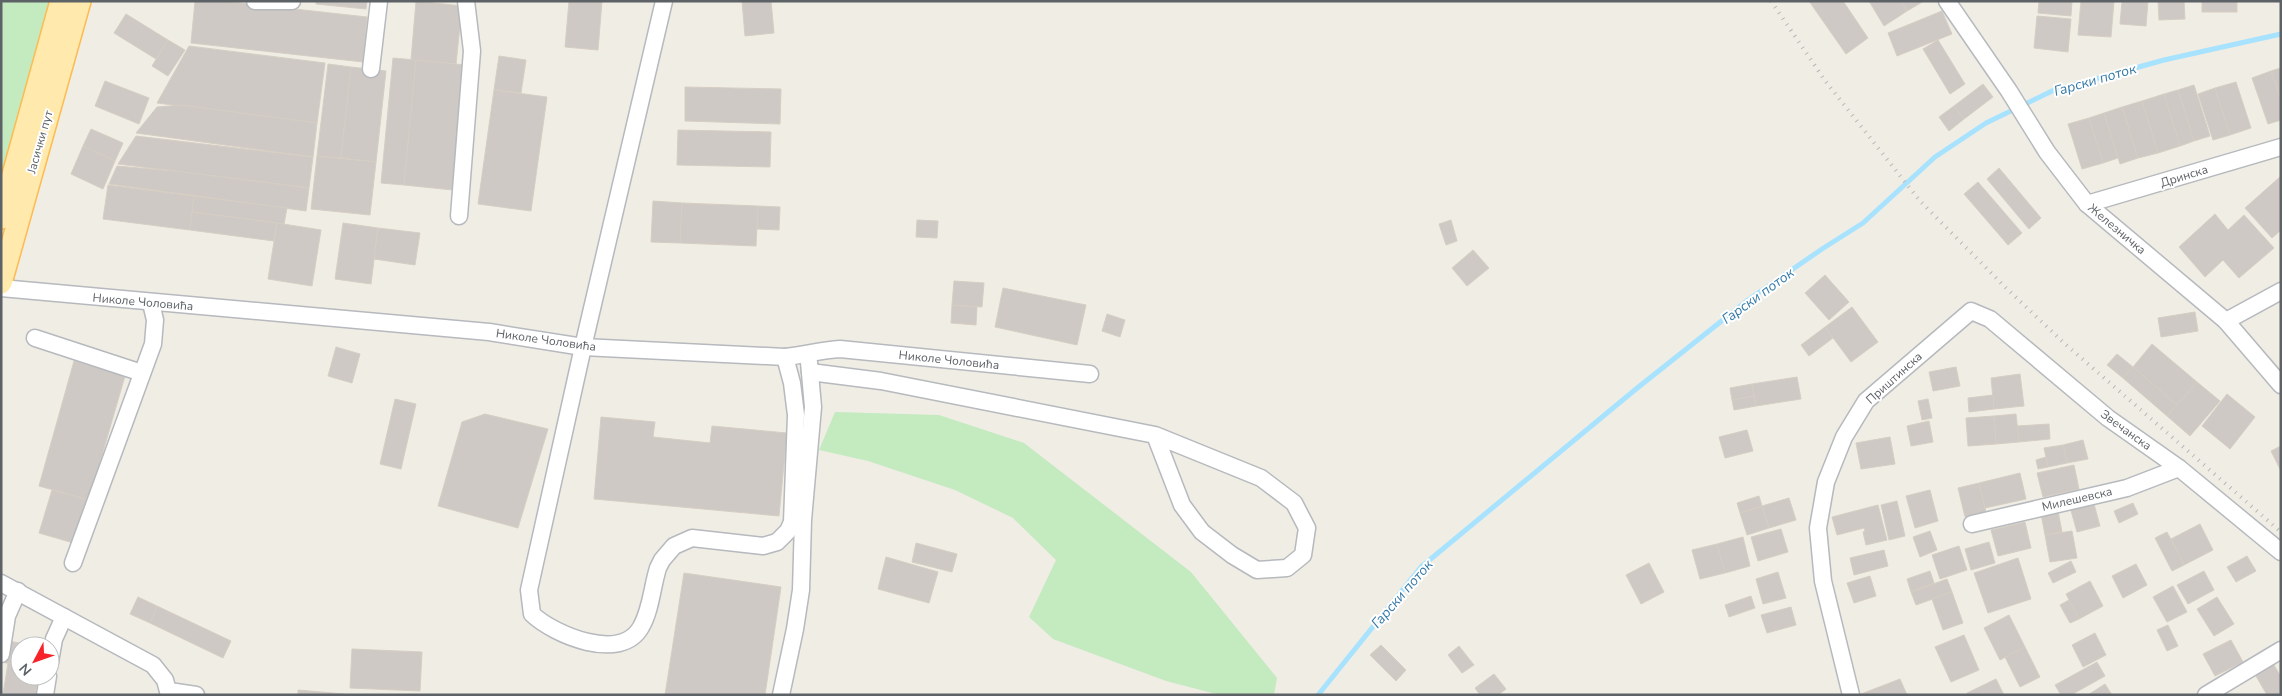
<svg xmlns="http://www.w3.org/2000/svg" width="2282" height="696" font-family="'Nunito Sans',sans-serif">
  <rect width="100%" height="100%" fill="#f0ede5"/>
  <g fill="#c4eac0">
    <path d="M1,1H61L1,218Z"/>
    <path d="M835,412L939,415L1024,443L1191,572L1277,678L1274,695H1220L1166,681L1053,639L1029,617L1056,560L1013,518L955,490L868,461L819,450Z"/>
  </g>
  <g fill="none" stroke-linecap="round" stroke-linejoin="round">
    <path stroke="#a7e2ff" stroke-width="5" d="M1318,695L1421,567L1636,389L1748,300L1822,249L1863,223L1935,157L1986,123L2052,91L2164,60L2281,34"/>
  </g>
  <g fill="#cec9c4" stroke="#d6cec3">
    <path d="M195,1H223L367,17L363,62L191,43Z"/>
    <path d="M316,1H367L366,9L316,4Z"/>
    <path d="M416,1L462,6L456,64L411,60Z"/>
    <path d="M569,1H602L598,50L565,47Z"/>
    <path d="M742,1H771L774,33L745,36Z"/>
    <path d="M1809,1H1843L1868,38L1846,54Z"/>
    <path d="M1869,1H1901L1907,11L1884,26Z"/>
    <path d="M1901,1H1924L1907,11Z"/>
    <path d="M2039,1H2072L2071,16L2038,13Z"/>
    <path d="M2081,1H2114L2111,37L2078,35Z"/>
    <path d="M2122,1H2148L2146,26L2120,24Z"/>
    <path d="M2158,1H2184L2185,19L2159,20Z"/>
    <rect x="2202" y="1" width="35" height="11"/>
    <path d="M1942,11L1952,34L1897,56L1888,33Z"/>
    <path d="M126,14L168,40L156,59L114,33Z"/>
    <path d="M2037,16L2071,19L2068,52L2034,48Z"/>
    <path d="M168,40L185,50L168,76L152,66Z"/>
    <path d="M1938,40L1965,84L1950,94L1923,49Z"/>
    <path d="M189,46L325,63L317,123L157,103Z"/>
    <path d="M499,56L526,60L521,93L494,90Z"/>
    <path d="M393,58L416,60L404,185L381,183Z"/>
    <path d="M416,60L465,65L453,190L404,185Z"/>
    <path d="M328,64L351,67L341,158L317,156Z"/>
    <path d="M351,67L386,71L376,162L341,158Z"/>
    <path d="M2281,68V99L2271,71Z"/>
    <path d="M2271,71L2281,99V120L2268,124L2252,78Z"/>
    <path d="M105,81L149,98L139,124L95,106Z"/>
    <path d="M2236,82L2251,128L2230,135L2215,88Z"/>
    <path d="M1983,84L1993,97L1964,119L1954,106Z"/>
    <path d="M2194,85L2210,136L2194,141L2178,90Z"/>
    <path d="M685,87L781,89L780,124L685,121Z"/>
    <path d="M2215,88L2230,135L2213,140L2198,94Z"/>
    <path d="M494,90L547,97L531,211L478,204Z"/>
    <path d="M2178,90L2194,141L2180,146L2164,94Z"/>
    <path d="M2164,94L2180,146L2158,153L2142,101Z"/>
    <path d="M2142,101L2158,153L2138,158L2122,107Z"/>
    <path d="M182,105L317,123L313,157L136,133L157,107Z"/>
    <path d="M1954,106L1964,119L1949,131L1939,117Z"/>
    <path d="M2122,107L2138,158L2120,164L2104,113Z"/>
    <path d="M2104,113L2118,158L2103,163L2089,118Z"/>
    <path d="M2089,118L2103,163L2082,169L2068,124Z"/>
    <path d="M91,129L123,143L115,161L83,146Z"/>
    <path d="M678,130L771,132L770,167L677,165Z"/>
    <path d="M136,136L313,157L309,188L118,164Z"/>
    <path d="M83,146L115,161L103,189L71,174Z"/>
    <path d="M317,156L376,162L370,215L311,209Z"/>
    <path d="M117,166L174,171L309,188L306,211L109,184Z"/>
    <path d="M1999,168L2041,218L2029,229L1987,179Z"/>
    <path d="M2281,176V230L2272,238L2245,208Z"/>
    <path d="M1978,182L2022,233L2008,245L1964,194Z"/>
    <path d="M108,185L194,196L190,230L103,219Z"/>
    <path d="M194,196L287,208L284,224L192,212Z"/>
    <path d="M653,201L682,203L680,243L651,242Z"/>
    <path d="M682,203L758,206L756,246L680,243Z"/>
    <path d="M758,206L780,207L779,230L757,229Z"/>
    <path d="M192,212L277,223L274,241L190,230Z"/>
    <path d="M2215,214L2228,230L2244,215L2274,248L2239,278L2223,260L2205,277L2179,247Z"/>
    <path d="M917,220L938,221L937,238L916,237Z"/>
    <path d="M1451,220L1457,241L1446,245L1439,224Z"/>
    <path d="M277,223L321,230L312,286L268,279Z"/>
    <path d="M343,223L378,228L371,284L335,279Z"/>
    <path d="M378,228L420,233L415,265L374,259Z"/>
    <path d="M1473,250L1489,268L1467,286L1452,268Z"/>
    <path d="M1825,275L1849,302L1829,320L1805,293Z"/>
    <path d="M954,281L984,283L982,307L952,305Z"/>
    <path d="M1003,288L1086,305L1077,345L995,327Z"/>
    <path d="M952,305L977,307L976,325L951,323Z"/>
    <path d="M1852,307L1878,342L1851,362L1825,327Z"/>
    <path d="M2195,312L2198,331L2161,337L2158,318Z"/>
    <path d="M1107,314L1125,320L1120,337L1102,331Z"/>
    <path d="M1825,327L1833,338L1809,356L1801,345Z"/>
    <path d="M2152,344L2197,382L2177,405L2133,367Z"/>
    <path d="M336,347L360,354L352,383L328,376Z"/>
    <path d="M2117,354L2133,367L2123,378L2107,365Z"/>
    <path d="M74,361L125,376L89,500L39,486Z"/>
    <path d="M1956,367L1960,386L1933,391L1929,372Z"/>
    <path d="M2133,367L2177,405L2167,416L2123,378Z"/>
    <path d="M2020,374L2024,406L1994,409L1991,378Z"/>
    <path d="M1797,377L1801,399L1756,406L1752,384Z"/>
    <path d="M2197,382L2220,401L2190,436L2167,416Z"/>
    <path d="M1752,384L1754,396L1732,400L1730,388Z"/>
    <path d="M2227,394L2255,417L2230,449L2202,426Z"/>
    <path d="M1993,395L1994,409L1969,412L1968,398Z"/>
    <path d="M1754,396L1756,406L1734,410L1732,400Z"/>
    <path d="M395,399L416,404L401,469L380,464Z"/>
    <path d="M1928,399L1932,418L1922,420L1918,401Z"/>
    <path d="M485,414L548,429L518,528L438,506L462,422Z"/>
    <path d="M2016,414L2019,442L1996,444L1994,416Z"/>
    <path d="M1994,416L1996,444L1968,446L1966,418Z"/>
    <path d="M601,417L655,422L653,437L710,443L712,426L787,433L779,516L594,499Z"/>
    <path d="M1929,421L1933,442L1911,446L1907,426Z"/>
    <path d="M2049,424L2050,439L2019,442L2017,426Z"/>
    <path d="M1747,430L1753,451L1725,458L1719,437Z"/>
    <path d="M1890,437L1895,464L1861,469L1856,443Z"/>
    <path d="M2083,440L2088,459L2067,463L2063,445Z"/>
    <path d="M2063,445L2067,463L2048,467L2044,448Z"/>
    <path d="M2281,446V471L2271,451Z"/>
    <path d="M2046,457L2048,467L2038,469L2036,460Z"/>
    <path d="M2074,465L2079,489L2043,497L2037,473Z"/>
    <path d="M2020,473L2026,499L1985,508L1979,483Z"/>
    <path d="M1979,483L1986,512L1965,517L1958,488Z"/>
    <path d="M52,490L89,500L77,544L39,533Z"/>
    <path d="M1930,490L1938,521L1915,528L1906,496Z"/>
    <path d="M1759,496L1762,506L1740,513L1737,503Z"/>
    <path d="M1789,498L1796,520L1769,528L1762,506Z"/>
    <path d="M2093,500L2100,526L2077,532L2070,507Z"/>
    <path d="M1897,501L1905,536L1889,540L1881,505Z"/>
    <path d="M2133,503L2138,514L2119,523L2114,511Z"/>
    <path d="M1878,505L1887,540L1866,545L1863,532L1865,531L1864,528L1837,535L1832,517Z"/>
    <path d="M1762,506L1769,528L1747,535L1740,513Z"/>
    <path d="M2058,511L2062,532L2045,535L2041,514Z"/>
    <path d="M2025,522L2031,548L1998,556L1991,530Z"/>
    <path d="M2200,524L2213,550L2184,565L2171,539Z"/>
    <path d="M1781,529L1788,552L1758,561L1751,537Z"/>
    <path d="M1930,531L1937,550L1920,557L1913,537Z"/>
    <path d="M2072,531L2077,558L2050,562L2045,535Z"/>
    <path d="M2167,532L2184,565L2172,571L2155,538Z"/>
    <path d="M1743,537L1750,566L1725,573L1717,544Z"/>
    <path d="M1989,542L1995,563L1971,570L1965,549Z"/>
    <path d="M916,543L957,554L952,572L912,562Z"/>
    <path d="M1717,544L1725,573L1700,579L1692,550Z"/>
    <path d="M1959,546L1967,570L1940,579L1932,555Z"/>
    <path d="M1884,550L1888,566L1854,575L1850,558Z"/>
    <path d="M2247,556L2256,571L2236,582L2227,567Z"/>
    <path d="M886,557L938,572L929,603L878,589Z"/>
    <path d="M2018,558L2031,599L1988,613L1974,573Z"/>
    <path d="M2071,561L2076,572L2053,583L2048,573Z"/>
    <path d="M1649,563L1664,592L1641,604L1626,575Z"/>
    <path d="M2136,564L2147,585L2123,598L2112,576Z"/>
    <path d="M1930,571L1934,583L1911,592L1907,579Z"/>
    <path d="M2204,571L2214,590L2188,604L2177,585Z"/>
    <path d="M1778,572L1786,598L1763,604L1756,579Z"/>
    <path d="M684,573L781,587L765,695H665Z"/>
    <path d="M1870,576L1876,596L1854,603L1847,583Z"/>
    <path d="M1947,579L1952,592L1916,605L1911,592Z"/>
    <path d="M2090,581L2103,606L2079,619L2066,594Z"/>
    <path d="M2173,586L2187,612L2167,622L2153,597Z"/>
    <path d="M1952,592L1963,623L1943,630L1932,599Z"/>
    <path d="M1751,596L1755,608L1729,617L1725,605Z"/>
    <path d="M138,597L157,606L150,623L130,614Z"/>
    <path d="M2217,597L2234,624L2214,636L2197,609Z"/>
    <path d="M2069,600L2079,619L2070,623L2060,605Z"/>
    <path d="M157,606L231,641L223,658L150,623Z"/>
    <path d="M1791,607L1796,625L1767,633L1761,615Z"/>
    <path d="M2009,615L2025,647L2000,660L1984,628Z"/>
    <path d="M2168,625L2178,646L2167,651L2157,630Z"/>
    <path d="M2095,633L2106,655L2083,667L2072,645Z"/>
    <path d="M1964,635L1979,670L1951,682L1935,647Z"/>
    <path d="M2231,640L2243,662L2215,676L2203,654Z"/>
    <path d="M8,641L37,646H20V665L8,663H5Z"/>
    <path d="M1381,645L1406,670L1396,681L1370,655Z"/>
    <path d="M1459,646L1474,665L1462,673L1448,655Z"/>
    <path d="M2025,647L2040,677L2020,687L2005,657Z"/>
    <path d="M352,649L422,652L420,691L350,688Z"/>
    <path d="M2271,660L2281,677V695H2267L2253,671Z"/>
    <path d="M2097,662L2105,676L2071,695H2061L2055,685Z"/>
    <path d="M8,663L20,665V676H38L35,695H3Z"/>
    <path d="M1494,674L1506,689L1498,695H1480L1475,688Z"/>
    <path d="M1900,679L1907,695L1861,694Z"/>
    <path d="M1996,679L2004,695H1968L1967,693Z"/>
    <path d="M2105,684L2112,695H2088Z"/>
    <path d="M298,690L344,694V695H298Z"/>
  </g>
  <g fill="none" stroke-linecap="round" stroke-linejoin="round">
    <defs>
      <g id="minor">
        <path d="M255,1H292"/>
        <path d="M664,1L583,347L529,590L532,614C554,635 621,663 641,627C651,610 652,587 658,568L662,560L674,546L692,538L763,546L777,542L788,531L792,522L796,415L792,383L785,357"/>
        <path d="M1947,1L2009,91L2047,152L2087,204L2226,321L2281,385"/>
        <path d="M371,69L379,1"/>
        <path d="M2087,204L2281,147"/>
        <path d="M459,216L472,51L466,1"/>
        <path d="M1,288L489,332L583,347L785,357C804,355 821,350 840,349L1090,374"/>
        <path d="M2226,321L2281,291"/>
        <path d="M35,338L142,373"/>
        <path d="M810,372L881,381L1155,435L1261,478L1294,503L1307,528L1303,555L1287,568L1257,570L1232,555L1202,532L1182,505L1155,435"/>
        <path d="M1972,524L2127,488L2179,468"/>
        <path d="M73,563L153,344L155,320L151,303"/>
        <path d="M1,583L153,665L165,680L169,695"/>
        <path d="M1,654L7,616L18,591"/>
        <path d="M50,662L54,639L64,617"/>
        <path d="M169,691L196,695"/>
        <path d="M45,695L48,676"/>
        <path d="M781,695L795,629L801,590L803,520L813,407L809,362"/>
        <path d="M1851,695L1823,581L1818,528L1826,482L1844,437L1866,401L1971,311L1990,319L2108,418L2179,468L2281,552"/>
        <path d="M2206,695L2281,650"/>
      </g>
      <g id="major">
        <path d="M1,218L61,1"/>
        <path d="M1,283L80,1"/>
      </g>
    </defs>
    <use href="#minor" stroke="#b6b9bd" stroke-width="19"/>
    <use href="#major" stroke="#febb51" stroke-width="24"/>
    <use href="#minor" stroke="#fff" stroke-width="16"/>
    <use href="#major" stroke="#ffe9ac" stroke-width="21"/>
    <path stroke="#b6b7b8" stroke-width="4" stroke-dasharray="1 6" stroke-linecap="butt" d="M1771,1L1826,82L1920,201L2005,287L2064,343L2281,532"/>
  </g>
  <g text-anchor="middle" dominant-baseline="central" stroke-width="4" stroke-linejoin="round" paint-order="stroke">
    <g font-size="12" fill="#5d6267" stroke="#fff">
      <text transform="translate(40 142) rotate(-74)">Јасички пут</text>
      <text transform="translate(2184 176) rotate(-17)">Дринска</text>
      <text transform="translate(2117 229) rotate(40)">Железничка</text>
      <text transform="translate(143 302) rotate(5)">Николе Чоловића</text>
      <text transform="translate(546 340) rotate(8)">Николе Чоловића</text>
      <text transform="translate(949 360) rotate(6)">Николе Чоловића</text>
      <text transform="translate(1894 378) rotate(-42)">Приштинска</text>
      <text transform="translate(2126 430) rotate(36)">Звечанска</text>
      <text transform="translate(2077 499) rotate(-13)">Милешевска</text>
    </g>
    <g font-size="14" font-style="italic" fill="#357aa8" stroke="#fff">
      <text transform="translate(2095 80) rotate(-16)">Гарски поток</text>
      <text transform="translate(1758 296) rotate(-36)">Гарски поток</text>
      <text transform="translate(1402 594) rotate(-49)">Гарски поток</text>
    </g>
  </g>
  <rect width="2282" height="696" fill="none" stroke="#5d6267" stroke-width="5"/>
  <g transform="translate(35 661) rotate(229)"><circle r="24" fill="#ffffff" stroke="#bec0c2"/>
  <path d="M0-4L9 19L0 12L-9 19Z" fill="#f8232a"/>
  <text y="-8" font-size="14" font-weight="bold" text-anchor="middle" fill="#5d6267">N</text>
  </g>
</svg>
